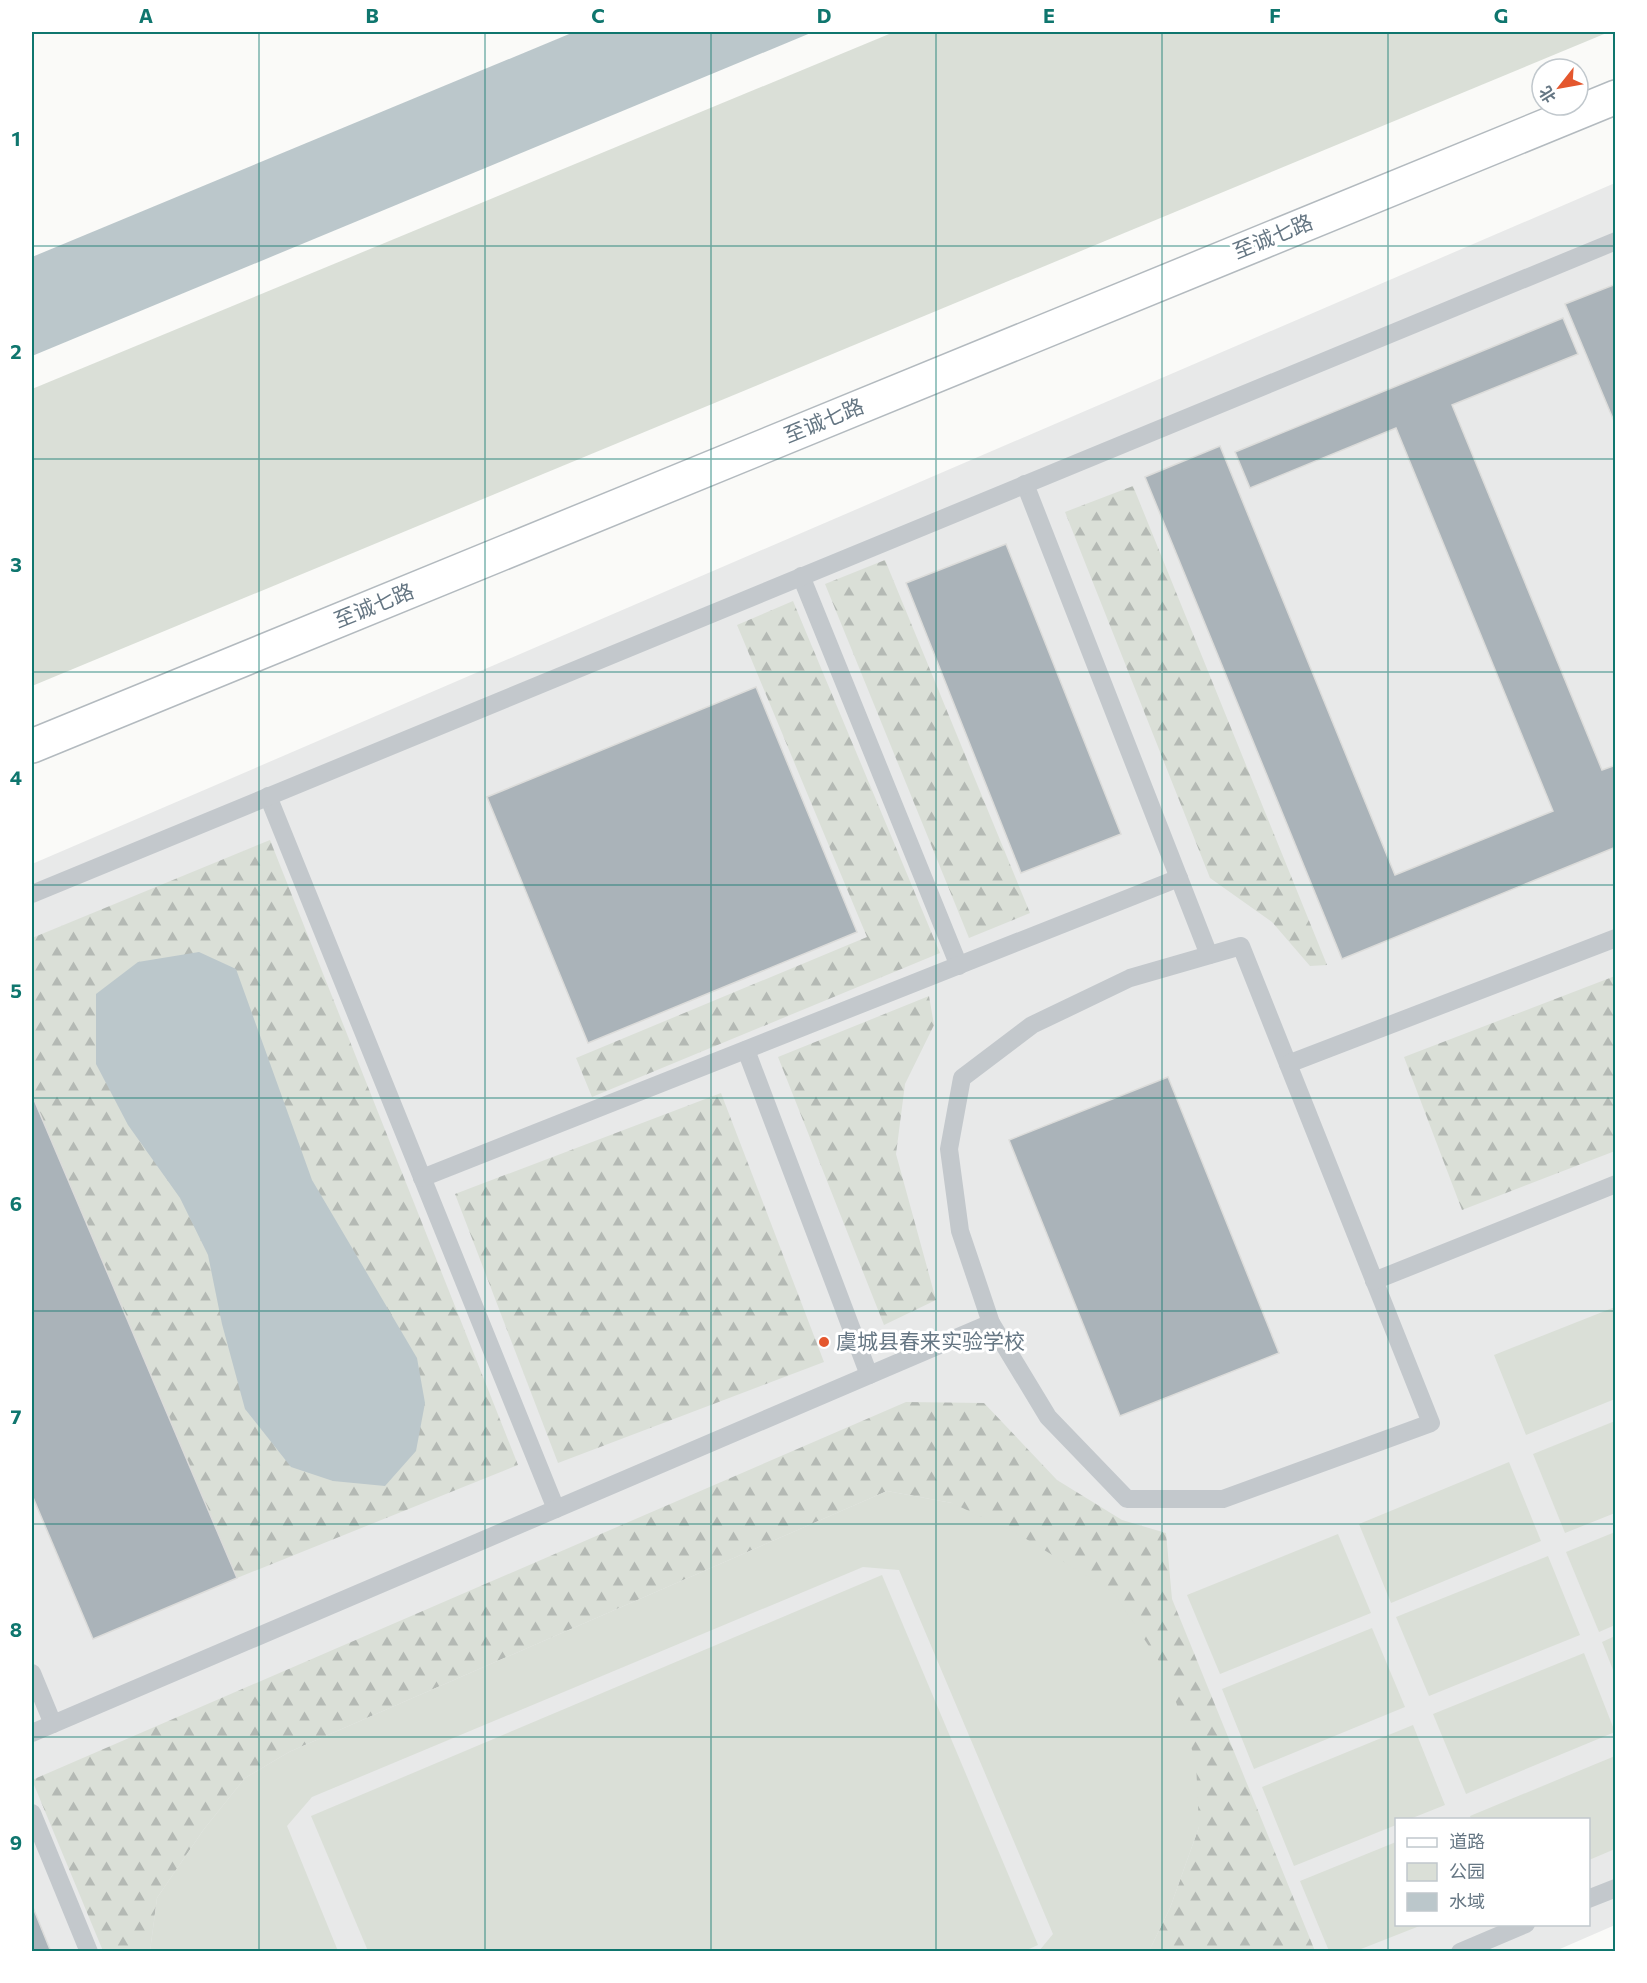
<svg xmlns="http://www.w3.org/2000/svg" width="1647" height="1983" font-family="Commissioner,'Noto Sans SC',sans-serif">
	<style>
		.built { fill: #e8e9e9; fill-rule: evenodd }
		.forest { fill: url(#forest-firs) }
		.green { fill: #dadfd7 }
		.water { fill: #bbc7cb }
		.building { fill: #aab3b9; stroke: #dcdcda; stroke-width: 1.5 }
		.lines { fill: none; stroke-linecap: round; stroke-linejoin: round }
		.secondary-casing { stroke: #b3babf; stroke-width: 36 }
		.service { stroke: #c3c8cc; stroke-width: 18 }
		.secondary { stroke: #fff; stroke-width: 33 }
		.grid { fill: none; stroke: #0f766e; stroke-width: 1.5; stroke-opacity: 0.55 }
		.poi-dot { fill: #e4572e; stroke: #fff; stroke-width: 2 }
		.labels { text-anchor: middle; stroke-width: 6; stroke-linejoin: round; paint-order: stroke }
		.street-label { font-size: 21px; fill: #657683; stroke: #fff }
		.poi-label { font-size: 21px; fill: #657683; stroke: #fff; text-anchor: start }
		.neatline { fill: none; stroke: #0f766e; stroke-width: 2 }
		.grid-label { font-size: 20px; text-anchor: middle; font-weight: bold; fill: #0f766e }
	</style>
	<defs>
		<pattern id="forest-firs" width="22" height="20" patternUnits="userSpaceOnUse" patternTransform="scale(1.5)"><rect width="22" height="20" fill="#dadfd7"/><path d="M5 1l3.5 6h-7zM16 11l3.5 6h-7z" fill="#b4b9b4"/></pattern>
	</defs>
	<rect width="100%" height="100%" fill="#fafaf8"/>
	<!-- built -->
	<path class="built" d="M1615,183V1925L1553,1952L32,1951V864ZM1396,1820H1588V1924H1396Z"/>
	<!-- forest -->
	<g class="forest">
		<polygon points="1133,486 1327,965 1310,966 1272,922 1210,878 1065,512"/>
		<polygon points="885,560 1030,913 969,938 825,584"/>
		<polygon points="793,601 940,953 592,1097 576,1058 867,937 737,625"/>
		<polygon points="270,840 518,1465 237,1578 32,1109 32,938"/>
		<polygon points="1615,976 1615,1151 1462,1210 1404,1057"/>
		<polygon points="929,996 934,1025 905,1084 896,1154 936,1300 884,1325 778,1057"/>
		<polygon points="721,1093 824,1362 558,1463 455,1194"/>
		<polygon points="906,1402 984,1403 1057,1480 1122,1520 1166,1533 1172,1599 1315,1951 1149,1951 1170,1908 1199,1827 952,1503 887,1491 289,1752 245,1778 204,1829 157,1898 150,1951 103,1951 32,1780"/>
	</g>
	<!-- green -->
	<g class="green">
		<polygon points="894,32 1609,32 32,686 32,389"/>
		<polygon points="1615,1307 1615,1399 1526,1435 1494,1355"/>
		<polygon points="1615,1421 1615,1513 1565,1533 1533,1454"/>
		<polygon points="1509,1462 1541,1541 1391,1603 1359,1524"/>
		<polygon points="887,1491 952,1503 1018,1534 1113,1592 1166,1672 1196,1762 1199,1827 1170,1908 1149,1951 1039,1951 1053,1934 899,1570 863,1567 312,1797 287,1826 338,1951 150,1951 157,1898 204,1829 245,1778 289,1752"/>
		<polygon points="1615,1532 1615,1625 1599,1632 1566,1552"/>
		<polygon points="1338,1534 1371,1613 1220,1674 1187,1595"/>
		<polygon points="1548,1556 1580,1635 1429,1696 1396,1617"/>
		<polygon points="882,1575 1038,1945 1022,1952 368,1951 311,1816"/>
		<polygon points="1372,1628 1405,1707 1254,1769 1222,1689"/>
		<polygon points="1615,1636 1615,1675 1602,1642"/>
		<polygon points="1584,1653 1615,1732 1466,1794 1433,1714"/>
		<polygon points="1413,1725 1445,1805 1410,1819 1396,1820 1396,1825 1294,1866 1262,1787"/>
		<polygon points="1615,1756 1615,1849 1589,1860 1588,1820 1471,1819 1470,1816"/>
		<polygon points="1396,1842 1396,1924 1422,1925 1356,1951 1329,1951 1300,1881"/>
	</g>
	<!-- water -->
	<g class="water">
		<polygon points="574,32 813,32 32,356 32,257"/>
		<polygon points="199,952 236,969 312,1180 417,1358 425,1403 416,1451 385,1486 333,1481 291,1467 245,1409 222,1324 208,1255 180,1198 128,1125 96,1064 96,994 138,962"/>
	</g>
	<!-- building -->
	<g class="building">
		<polygon points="1616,284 1616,426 1565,304"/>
		<polygon points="1563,318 1578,354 1452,405 1602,770 1616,765 1616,847 1342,959 1145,477 1220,446 1395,875 1553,811 1396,428 1250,488 1235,452"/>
		<polygon points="1006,544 1121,834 1021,873 906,583"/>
		<polygon points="756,687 857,932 588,1043 487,797"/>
		<polygon points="1168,1077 1279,1353 1120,1416 1009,1140"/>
		<polygon points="32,1095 237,1578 93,1639 32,1495"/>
		<polygon points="32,1905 51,1952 32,1952"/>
	</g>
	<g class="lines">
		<!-- secondary casing -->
		<g class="secondary-casing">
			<polyline id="secondary" points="32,746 1616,97"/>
		</g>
		<!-- service -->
		<g class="service">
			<polyline points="1025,484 1209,955"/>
			<polyline points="801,576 959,966"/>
			<polyline points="268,796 556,1509"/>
			<polyline points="32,894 1616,241"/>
			<polygon points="1241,946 1431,1423 1223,1499 1127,1499 1048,1417 991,1323 960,1231 949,1149 962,1078 1032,1025 1130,978"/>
			<polyline points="746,1050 869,1375"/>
			<polyline points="1288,1064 1616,938"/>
			<polyline points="422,1178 1179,878"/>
			<polyline points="1374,1281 1616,1184"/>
			<polyline points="32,1673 53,1724"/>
			<polyline points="32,1733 991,1323"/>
			<polyline points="32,1813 89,1952"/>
			<polyline points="1588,1899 1616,1888"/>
			<polyline points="1460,1952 1526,1924"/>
		</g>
		<!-- secondary -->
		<use href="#secondary" class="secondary"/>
	</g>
	<!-- grid -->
	<path class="grid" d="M259,32V1952M485,32V1952M711,32V1952M936,32V1952M1162,32V1952M1388,32V1952M32,246H1616M32,459H1616M32,672H1616M32,885H1616M32,1098H1616M32,1311H1616M32,1524H1616M32,1737H1616"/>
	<!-- markers -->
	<circle class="poi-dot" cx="824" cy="1342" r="6"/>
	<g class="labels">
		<!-- street labels -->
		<g class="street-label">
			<text transform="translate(1273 237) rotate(-22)" y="7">至诚七路</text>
			<text transform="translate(824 421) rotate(-22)" y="7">至诚七路</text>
			<text transform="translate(374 606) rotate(-22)" y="7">至诚七路</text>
		</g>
		<!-- poi labels -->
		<g class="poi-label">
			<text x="836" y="1349">虞城县春来实验学校</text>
		</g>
	</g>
	<!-- border -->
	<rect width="1647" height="1983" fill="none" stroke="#ffffff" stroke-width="66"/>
	<!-- legend -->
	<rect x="1395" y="1818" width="195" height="108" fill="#ffffff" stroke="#c1c8cd" stroke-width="1.5"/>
	<rect x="1407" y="1838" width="30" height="9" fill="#ffffff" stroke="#c1c8cd" stroke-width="1.5"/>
	<text x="1449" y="1848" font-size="18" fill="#657683">道路</text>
	<rect x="1407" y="1863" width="30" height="18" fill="#dadfd7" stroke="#c1c8cd" stroke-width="1.5"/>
	<text x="1449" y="1878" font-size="18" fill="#657683">公园</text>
	<rect x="1407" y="1893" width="30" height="18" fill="#bbc7cb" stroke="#c1c8cd" stroke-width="1.5"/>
	<text x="1449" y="1908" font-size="18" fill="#657683">水域</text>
	<!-- north arrow -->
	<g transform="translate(1560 87) rotate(239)"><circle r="28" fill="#ffffff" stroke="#c1c8cd" stroke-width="1.5"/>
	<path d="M0-4.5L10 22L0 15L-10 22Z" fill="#e4572e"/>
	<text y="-9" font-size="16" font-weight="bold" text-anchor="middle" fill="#657683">北</text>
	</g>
	<rect x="33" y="33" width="1581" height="1917" class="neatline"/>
	<g class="grid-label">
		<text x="146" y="23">A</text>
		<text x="372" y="23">B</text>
		<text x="598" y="23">C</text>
		<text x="824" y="23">D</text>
		<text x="1049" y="23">E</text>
		<text x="1275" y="23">F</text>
		<text x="1501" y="23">G</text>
		<text x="16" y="146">1</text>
		<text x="16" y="359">2</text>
		<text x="16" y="572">3</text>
		<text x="16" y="785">4</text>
		<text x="16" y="998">5</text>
		<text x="16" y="1211">6</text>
		<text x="16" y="1424">7</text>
		<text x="16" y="1637">8</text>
		<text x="16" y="1850">9</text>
	</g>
</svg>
